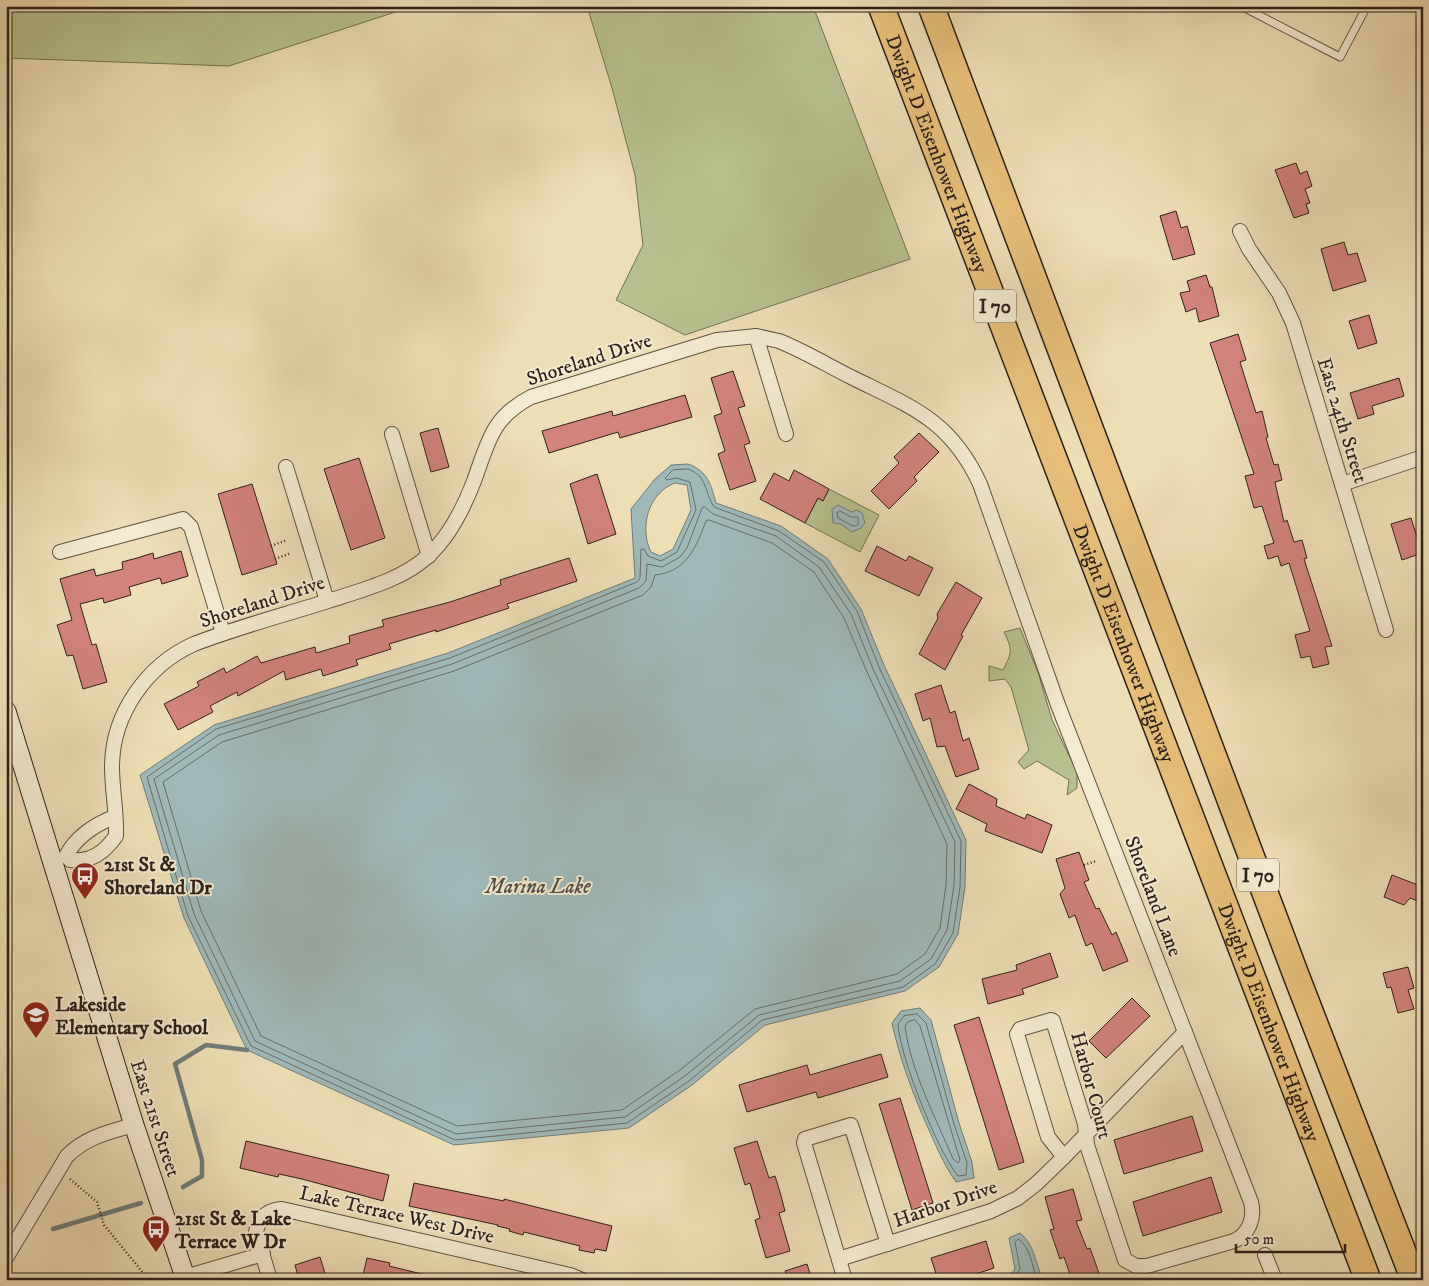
<svg xmlns="http://www.w3.org/2000/svg" width="1429" height="1286" font-family="'IM FELL DW Pica',serif">
	<style>
		.green { fill: #b8c18e; stroke: #727054 }
		.water { fill: #9fb9b9; stroke: #717c79; fill-rule: evenodd }
		.lines { fill: none; stroke-linecap: round; stroke-linejoin: round }
		.shore { stroke: #666c6a; stroke-width: 1 }
		.stream { stroke: #717c79; stroke-width: 4.5 }
		.building { fill: #d2837b; stroke: #2d201a }
		.lane-casing { stroke: #5d5041; stroke-width: 9 }
		.street-casing { stroke: #5d5041; stroke-width: 16 }
		.secondary-casing { stroke: #2d201a; stroke-width: 21 }
		.highway-casing { stroke: #2d201a; stroke-width: 28 }
		.path { stroke: #2d201a; stroke-width: 2.5; stroke-dasharray: 1 2.5; stroke-linecap: butt }
		.lane { stroke: #f4eacf; stroke-width: 7 }
		.street { stroke: #f4eacf; stroke-width: 14 }
		.secondary { stroke: #f4eacf; stroke-width: 19 }
		.highway { stroke: #e7bf7a; stroke-width: 25 }
		.labels { text-anchor: middle; stroke-width: 4; stroke-linejoin: round; paint-order: stroke }
		.shield { fill: #f4eacf; stroke: #695d50; stroke-width: 1 }
		.shield-label { font-size: 19px; font-weight: bold; fill: #2d201a }
		.street-label { font-size: 20px; fill: #2d201a; stroke: #f4eacf }
		.poi-label { font-size: 20px; font-weight: bold; fill: #2d201a; stroke: #f4eacf; text-anchor: start }
		.water-label { font-size: 21px; font-style: italic; fill: #4f4e4a; stroke: #f4eacf }
	</style>
	<rect width="100%" height="100%" fill="#eedeb5"/>
	<filter id="stains"><feTurbulence type="fractalNoise" baseFrequency=".004" numOctaves="4"/><feColorMatrix values="0 0 0 0 .2 0 0 0 0 .09 0 0 0 0 .02 0 0 0 .5 -.17"/></filter>
	<radialGradient id="worn" r=".72"><stop offset=".6" stop-color="#630" stop-opacity="0"/><stop offset="1" stop-color="#630" stop-opacity=".3"/></radialGradient>
	<!-- green -->
	<g class="green">
		<polygon points="6,6 100,8 113,6 414,6 229,66 6,58"/>
		<polygon points="587,6 813,6 910,259 685,335 616,300 643,245 635,175 612,88"/>
		<polygon points="829,489 879,515 860,552 805,523 818,498 823,501"/>
		<path d="M1020,628L1039,675L1052,720L1077,772V788L1067,795L1069,780L1037,761L1024,769L1018,762L1029,750L1011,687L1005,679L989,681V666L1003,670C1012,652 1013,651 1004,632Z"/>
	</g>
	<!-- water -->
	<g class="water">
		<path d="M688,464C708,471 711,485 716,503L781,526L828,559L861,609L884,665L966,840L965,887L958,934L939,967L905,991L765,1025L692,1085L629,1128L454,1145L247,1050L184,918L140,775L214,725L448,653L635,578L631,509L655,479L671,465ZM675,483L687,485L691,510L673,549L660,556L651,552C639,528 648,493 675,483Z"/>
		<polygon points="838,505 852,512 857,510 862,513 865,523 861,528 852,532 841,524 833,523 832,509"/>
		<path d="M920,1008L931,1020L959,1123L972,1162L974,1178L956,1182C944,1165 937,1148 928,1128C913,1094 900,1060 892,1023L901,1011Z"/>
		<path d="M1020,1233C1035,1245 1035,1263 1043,1280H1006L1015,1269L1009,1238Z"/>
	</g>
	<g class="lines">
		<!-- shore -->
		<g class="shore">
			<path d="M688,469C708,476 704,492 714,507L779,531L824,562L857,611L879,667L961,841L960,887L953,933L935,964L903,987L762,1020L689,1081L627,1123L455,1140L251,1046L188,916L147,777L216,729L450,658L637,582L640,578L641,549H644L648,556L661,561L677,552L696,510L690,482L676,478L667,480L665,478L673,470Z"/>
			<polygon points="705,507 713,514 776,536 819,567 851,614 873,669 955,842 954,886 947,930 931,959 900,981 759,1015 685,1076 625,1117 456,1134 255,1041 194,914 154,779 219,735 452,664 639,588 646,581 647,564 662,567 680,557 687,548 702,508"/>
			<polygon points="840,511 851,517 858,517 858,525 853,526 838,518 837,513"/>
			<path d="M709,520L772,543L814,572L844,618L867,672L947,844L946,885L940,928L925,954L897,974L755,1009L680,1070L622,1110L457,1126L261,1036L201,911L163,782L222,742L454,671L643,595L651,587L655,575C686,572 696,548 706,521Z"/>
			<path d="M917,1014L926,1023L954,1124L967,1163L966,1175L958,1176C937,1150 900,1057 898,1024L904,1016Z"/>
			<path d="M915,1020L920,1026L960,1160L958,1163L953,1159C935,1116 911,1072 905,1026L908,1022Z"/>
			<path d="M1013,1280L1020,1269L1015,1242L1018,1239C1031,1247 1032,1267 1037,1280"/>
		</g>
		<!-- stream -->
		<g class="stream">
			<polyline points="183,1187 202,1176 202,1160 175,1064 206,1045 247,1050"/>
			<polyline points="53,1229 141,1203"/>
		</g>
	</g>
	<!-- building -->
	<g class="building">
		<polygon points="1296,163 1300,174 1307,171 1312,186 1305,189 1310,203 1306,204 1309,213 1294,218 1275,170"/>
		<polygon points="1176,211 1181,228 1187,226 1195,254 1173,260 1160,216"/>
		<polygon points="1344,242 1348,255 1357,253 1366,281 1333,291 1321,249"/>
		<polygon points="1206,275 1210,287 1212,287 1219,316 1199,322 1196,308 1186,312 1180,293 1190,291 1187,281"/>
		<polygon points="1369,315 1377,343 1358,349 1349,321"/>
		<polygon points="1238,334 1246,360 1240,362 1256,413 1262,411 1268,437 1266,438 1274,465 1278,464 1282,480 1275,482 1284,522 1287,520 1294,542 1302,540 1307,558 1304,559 1332,646 1325,647 1329,664 1313,668 1310,656 1301,658 1295,635 1310,631 1289,563 1281,566 1278,556 1268,559 1264,546 1274,543 1262,506 1254,508 1245,476 1254,474 1210,343"/>
		<polygon points="733,371 745,406 738,408 750,443 744,445 756,481 730,490 718,454 725,451 714,416 722,413 711,378"/>
		<polygon points="1399,378 1404,396 1372,406 1374,414 1358,419 1350,393"/>
		<polygon points="685,395 692,417 620,438 618,432 549,453 542,431 612,411 613,416"/>
		<polygon points="438,428 449,467 431,472 420,433"/>
		<polygon points="919,433 939,452 914,477 917,481 889,509 871,491 899,463 894,457"/>
		<polygon points="359,458 385,538 351,550 324,469"/>
		<polygon points="794,470 829,489 823,501 818,498 805,523 760,499 774,473 789,481"/>
		<polygon points="597,474 616,534 588,544 570,484"/>
		<polygon points="252,484 277,564 242,575 218,494"/>
		<polygon points="1411,518 1422,553 1402,560 1391,524"/>
		<polygon points="877,546 906,561 909,556 933,568 919,596 865,571"/>
		<polygon points="181,551 188,576 162,584 160,578 129,587 131,595 104,603 103,598 80,604 92,645 96,644 107,682 83,689 73,655 67,656 57,625 72,620 60,579 94,569 96,576 123,569 122,562 137,558 153,553 154,559"/>
		<polygon points="569,558 577,581 507,604 509,608 436,632 436,630 389,644 391,649 356,660 358,665 323,676 321,669 286,680 284,671 238,696 237,692 210,706 213,712 178,730 164,704 199,686 197,682 224,668 226,673 257,656 261,663 315,647 316,653 350,643 349,636 384,626 382,620 450,602 501,585 500,580"/>
		<polygon points="956,582 982,598 961,635 963,636 945,670 919,654 938,618 937,614"/>
		<polygon points="941,685 950,713 955,711 963,741 969,738 979,769 956,777 945,746 937,747 930,718 923,721 915,694"/>
		<polygon points="969,784 997,799 996,806 1025,819 1027,814 1052,825 1042,853 985,831 987,824 956,809"/>
		<polygon points="1079,852 1089,880 1084,882 1096,909 1099,908 1112,935 1116,932 1128,961 1103,971 1092,943 1086,946 1075,915 1069,918 1060,894 1065,888 1056,859"/>
		<polygon points="1392,875 1423,887 1418,901 1410,898 1404,905 1384,897"/>
		<polygon points="1050,953 1058,977 1022,989 1024,994 988,1004 982,979 1017,970 1016,965"/>
		<polygon points="1408,967 1414,988 1408,990 1414,1009 1398,1013 1391,987 1387,988 1383,973"/>
		<polygon points="1132,998 1150,1016 1106,1058 1089,1041"/>
		<polygon points="979,1017 1024,1162 999,1170 954,1025"/>
		<polygon points="881,1054 888,1077 818,1098 816,1092 747,1112 739,1085 807,1065 810,1075"/>
		<polygon points="900,1098 933,1203 912,1210 879,1104"/>
		<polygon points="1192,1116 1203,1151 1124,1174 1114,1140"/>
		<polygon points="246,1141 389,1175 383,1201 302,1179 279,1174 278,1177 240,1168"/>
		<polygon points="757,1141 769,1178 775,1176 780,1192 785,1211 779,1213 790,1251 766,1258 755,1220 760,1218 750,1183 745,1185 734,1148"/>
		<polygon points="1211,1177 1222,1212 1143,1236 1133,1202"/>
		<polygon points="414,1183 504,1201 504,1199 612,1226 606,1251 595,1249 594,1253 579,1250 580,1246 524,1232 523,1235 509,1231 510,1229 497,1226 498,1225 409,1206"/>
		<polygon points="1073,1189 1082,1220 1076,1221 1087,1249 1090,1248 1100,1276 1090,1280 1072,1280 1064,1257 1060,1259 1050,1230 1054,1229 1045,1197"/>
		<polygon points="986,1241 994,1268 958,1280 938,1280 931,1258"/>
		<polygon points="320,1257 327,1280 299,1280 295,1265"/>
		<polygon points="367,1258 390,1263 389,1266 426,1275 426,1280 362,1280"/>
		<polygon points="807,1264 812,1280 788,1280 785,1271"/>
	</g>
	<g class="lines">
		<!-- lane casing -->
		<g class="lane-casing">
			<polyline id="lane" points="1241,6 1340,57 1367,6"/>
		</g>
		<!-- street casing -->
		<g class="street-casing">
			<g id="street">
				<polyline points="1240,231 1249,249 1279,293 1293,323 1386,630"/>
				<polyline points="756,336 786,434"/>
				<polyline points="392,434 429,556"/>
				<polyline points="286,467 327,601"/>
				<polyline points="1342,484 1423,457"/>
				<polyline points="60,552 183,519 191,527 223,633"/>
				<path d="M66,856L70,860C91,862 104,853 116,836C117,813 112,790 112,767C112,714 147,665 194,644C238,627 284,615 328,601C362,590 402,580 428,556C449,537 464,507 474,481C488,443 491,418 531,397L717,340L756,336L779,341C804,351 827,365 851,377C911,407 950,419 980,484L1058,705L1251,1202C1255,1218 1249,1234 1234,1241L1147,1266H1136L1125,1260L1087,1145L1085,1124L1053,1021L1051,1020L1020,1029L1017,1034L1048,1137L1064,1157"/>
				<path d="M66,856C76,837 94,825 114,817"/>
				<polyline points="1265,1255 1275,1280"/>
				<path d="M6,1258L67,1156C86,1137 109,1132 134,1125"/>
				<polyline points="839,1259 991,1211 1018,1198 1036,1184 1064,1157 1185,1032"/>
				<polyline points="185,1277 263,1254"/>
				<path d="M270,1280L256,1232C259,1218 267,1210 282,1209L570,1275L582,1280"/>
				<polyline points="845,1280 804,1143 805,1139 851,1125 888,1244"/>
			</g>
		</g>
		<!-- secondary casing -->
		<g class="secondary-casing">
			<polyline id="secondary" points="6,711 134,1125 186,1280"/>
		</g>
		<!-- highway casing -->
		<g class="highway-casing">
			<g id="highway">
				<path id="s1" d="M881,6L1368,1280"/>
				<polyline points="931,6 1296,975 1414,1280"/>
			</g>
		</g>
		<!-- path -->
		<g class="path">
			<polyline points="271,546 287,540"/>
			<polyline points="275,559 291,553"/>
			<polyline points="1084,865 1096,861"/>
			<polyline points="70,1179 97,1202 104,1225 149,1280"/>
		</g>
		<!-- lane -->
		<use href="#lane" class="lane"/>
		<!-- street -->
		<use href="#street" class="street"/>
		<!-- secondary -->
		<use href="#secondary" class="secondary"/>
		<!-- highway -->
		<use href="#highway" class="highway"/>
	</g>
	<!-- icons -->
	<defs>
		<g id="bus-pin" transform="scale(1.4375)"><path d="M0 17L-7.5 6A9.5 9.5 0 1 1 7.5 6Z" fill="#8f2418" stroke="#f4eacf"/><path d="M-5-6H5V4H4V6H2V4H-2V6H-4V4H-5ZM-3.5-4V0h7V-4ZM-3.5 1.2v1.5H-2V1.2ZM2 1.2v1.5H3.5V1.2Z" fill="#fff"/></g>
		<g id="school-pin" transform="scale(1.4375)"><path d="M0 17L-7.5 6A9.5 9.5 0 1 1 7.5 6Z" fill="#8f2418" stroke="#f4eacf"/><path d="M0-5L7-2L0 1L-7-2ZM-4 1L0 2.5L4 1V4Q0 6-4 4Z" fill="#fff"/></g>
	</defs>
	<g fill-rule="evenodd">
		<use href="#bus-pin" x="85" y="876"/>
		<use href="#school-pin" x="36" y="1015"/>
		<use href="#bus-pin" x="156" y="1229"/>
	</g>
	<g class="labels">
		<!-- shield labels -->
		<g class="shield">
			<rect x="974" y="289.5" width="42" height="33" rx="4"/>
			<rect x="1237" y="858.5" width="42" height="33" rx="4"/>
		</g>
		<g class="shield-label">
			<text x="995" y="313">I 70</text>
			<text x="1258" y="882">I 70</text>
		</g>
		<!-- street labels -->
		<g class="street-label">
			<text dy="7" stroke="none"><textPath href="#s1" startOffset="158">Dwight D Eisenhower Highway</textPath></text>
			<text transform="translate(589 359) rotate(-18)" y="7">Shoreland Drive</text>
			<text transform="translate(1343 420) rotate(73)" y="7">East 24th Street</text>
			<text transform="translate(262 601) rotate(-18)" y="7">Shoreland Drive</text>
			<text dy="7" stroke="none"><textPath href="#s1" startOffset="682">Dwight D Eisenhower Highway</textPath></text>
			<text transform="translate(1154 896) rotate(69)" y="7">Shoreland Lane</text>
			<text dy="7" stroke="none"><textPath href="#s1" startOffset="1088">Dwight D Eisenhower Highway</textPath></text>
			<text transform="translate(1092 1085) rotate(75)" y="7">Harbor Court</text>
			<text transform="translate(156 1118) rotate(72)" y="7">East 21st Street</text>
			<text transform="translate(945 1203) rotate(-19)" y="7">Harbor Drive</text>
			<text transform="translate(397 1214) rotate(13)" y="7">Lake Terrace West Drive</text>
		</g>
		<!-- poi labels -->
		<g class="poi-label">
			<text x="104" y="871">21st St &amp;<tspan x="104" dy="23">Shoreland Dr</tspan></text>
			<text x="55" y="1011">Lakeside<tspan x="55" dy="23">Elementary School</tspan></text>
			<text x="175" y="1225">21st St &amp; Lake<tspan x="175" dy="23">Terrace W Dr</tspan></text>
		</g>
		<!-- water labels -->
		<g class="water-label">
			<text x="538" y="893">Marina Lake</text>
		</g>
	</g>
	<!-- margin -->
	<rect width="1429" height="1286" fill="none" stroke="#eedeb5" stroke-width="25"/>
	<rect x="8" y="8" width="1414" height="1271" fill="none" stroke="#2d201a" stroke-width="2.5"/>
	<rect x="12" y="12" width="1404" height="1261" fill="none" stroke="#2d201a"/>
	<!-- scale -->
	<path d="M1236 1244v8h109v-8" fill="none" stroke="#2d201a" stroke-width="2.5"/>
	<text x="1244" y="1244" font-size="15" fill="#2d201a" stroke="#f4eacf" stroke-width="4" paint-order="stroke">50 m</text>
	<rect width="100%" height="100%" filter="url(#stains)"/>
	<rect width="100%" height="100%" fill="url(#worn)"/>
</svg>
